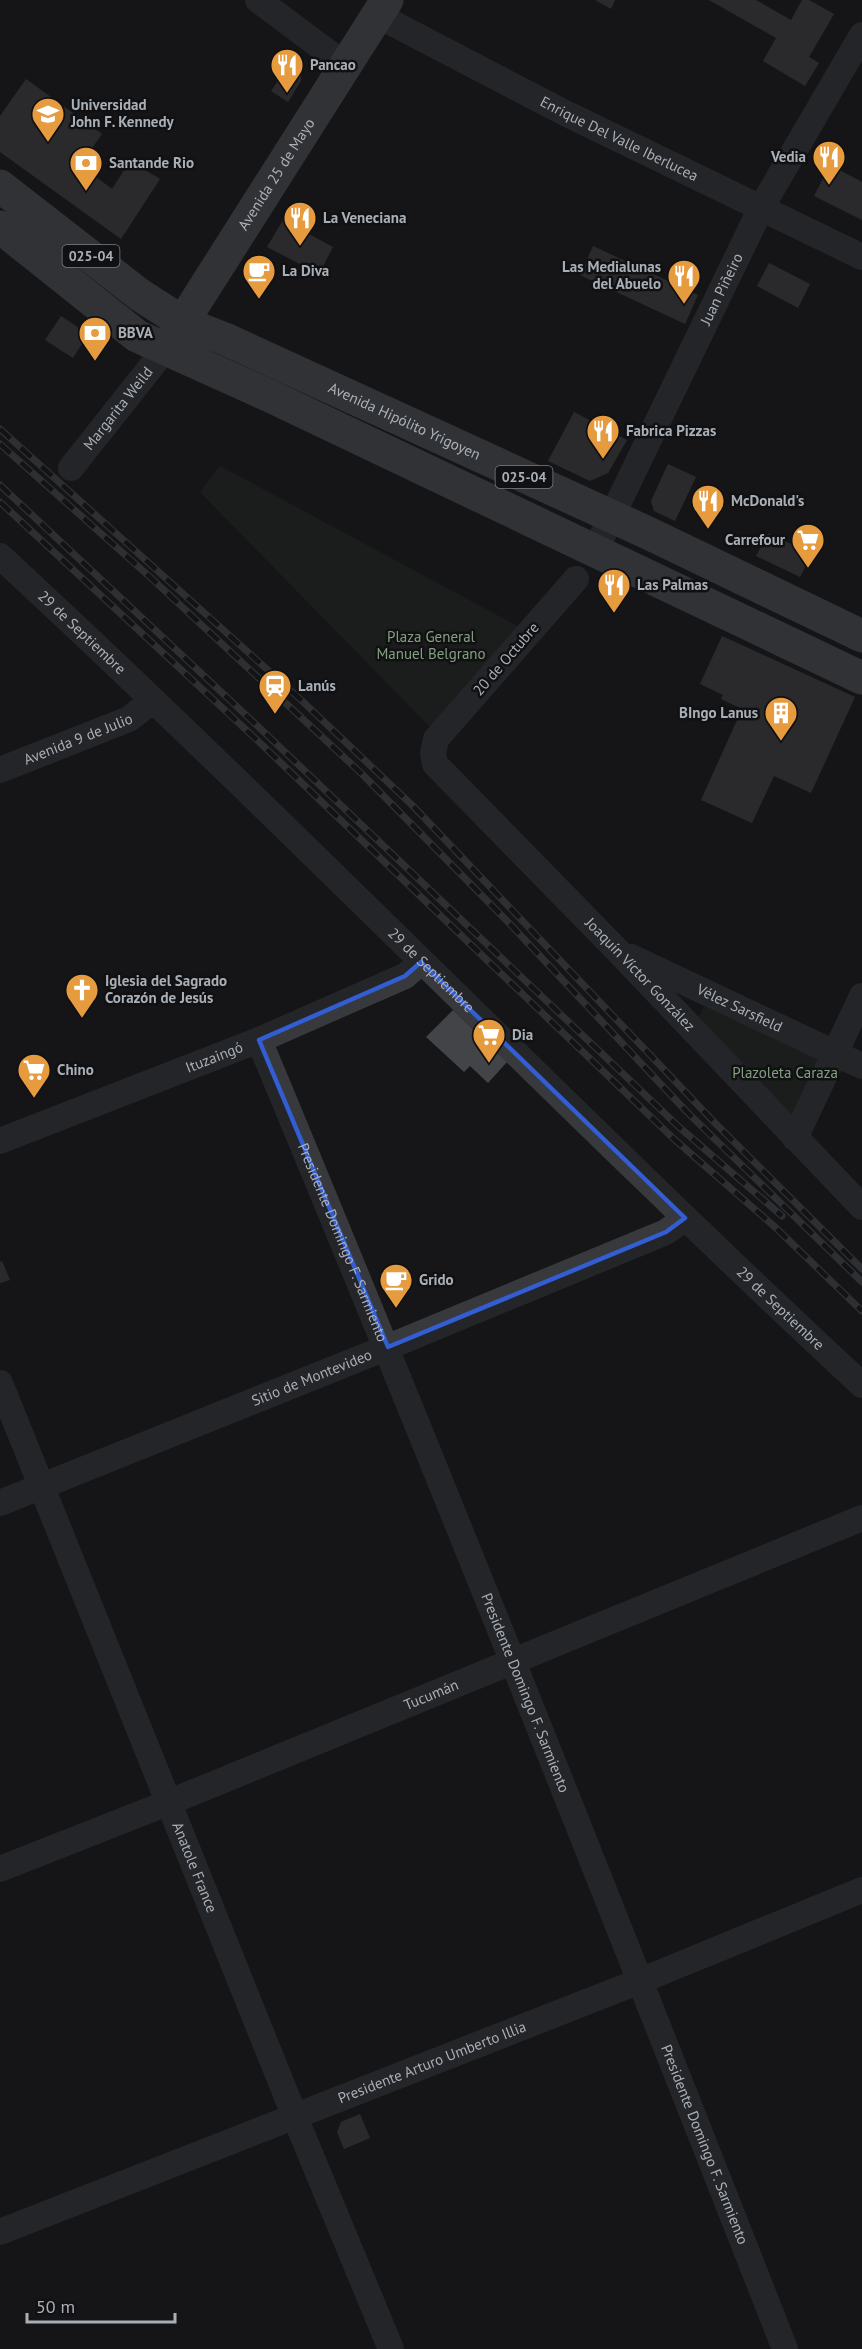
<svg xmlns="http://www.w3.org/2000/svg" width="862" height="2349" font-family="'PT Sans',sans-serif">
	<style>
		.green { fill: #202720 }
		.building { fill: #434448 }
		.lines { fill: none; stroke-linecap: round; stroke-linejoin: round }
		.minor { stroke: #37393c; stroke-width: 26 }
		.major { stroke: #53565b; stroke-width: 33 }
		.rail-casing { stroke: #4c4f53; stroke-width: 7 }
		.rail { stroke: #111113; stroke-width: 4.5; stroke-dasharray: 14; stroke-linecap: butt }
		.marked { fill: none; stroke: #325dd3; stroke-width: 4.5; stroke-linejoin: round }
		.labels { text-anchor: middle; stroke-width: 5; stroke-linejoin: round; paint-order: stroke }
		.shield { fill: #111113; stroke: #7b8086; stroke-width: 1.5 }
		.shield-label { font-size: 14px; font-weight: bold; fill: #a9afb7 }
		.poi-label { font-size: 15px; font-weight: bold; fill: #a9afb7; stroke: #111113; text-anchor: start }
		.street-label { font-size: 15px; fill: #a9afb7; stroke: #111113 }
		.park-label { font-size: 15px; fill: #83a181; stroke: #111113 }
	</style>
	<rect width="100%" height="100%" fill="#161618"/>
	<!-- green -->
	<g class="green">
		<polygon points="220,466 523,629 434,731 200,492"/>
		<polygon points="705,1005 822,1061 792,1122 696,1023"/>
	</g>
	<!-- building -->
	<g class="building">
		<polygon points="595,0 615,0 611,9"/>
		<polygon points="709,0 756,0 791,20 802,0 809,0 834,14 809,57 819,63 805,86 763,61 776,38"/>
		<polygon points="287,52 301,62 301,81 288,102 271,91 280,78 272,73"/>
		<polygon points="26,79 102,134 80,165 112,189 130,161 160,179 121,239 0,152 0,116"/>
		<polygon points="830,165 862,182 862,220 814,196"/>
		<polygon points="283,220 333,247 319,274 267,247"/>
		<polygon points="593,246 698,295 685,324 580,275"/>
		<polygon points="769,263 810,284 798,308 757,286"/>
		<polygon points="61,316 88,334 73,358 45,340"/>
		<polygon points="574,412 627,440 608,473 590,481 548,461"/>
		<polygon points="668,464 696,477 675,521 654,511 651,501"/>
		<polygon points="768,533 812,554 800,577 756,556"/>
		<polygon points="722,636 855,697 811,793 774,776 752,823 701,800 742,709 721,699 723,695 700,684"/>
		<polygon points="453,1010 507,1062 488,1083 470,1066 464,1072 426,1037"/>
		<polygon points="2,1261 10,1280 0,1283 0,1262"/>
		<polygon points="360,2114 370,2138 344,2149 337,2132 341,2122"/>
	</g>
	<g class="lines">
		<!-- minor -->
		<g class="minor">
			<polyline points="258,0 345,65"/>
			<path id="s1" d="M377,15L563,112L862,257"/>
			<path id="s2" d="M71,468L166,348"/>
			<path id="s3" d="M595,551L761,208L862,35"/>
			<path id="s4" d="M0,556C293,827 570,1114 862,1385"/>
			<path id="s5" d="M576,579L436,739L433,753L435,764L617,950L862,1207"/>
			<path id="s6" d="M0,770L129,719L152,701"/>
			<path id="s7" d="M631,957L862,1066"/>
			<path id="s8" d="M259,1040C440,1474 613,1911 785,2349"/>
			<polyline points="795,1138 862,996"/>
			<path id="s9" d="M0,1141L259,1040L405,976L421,962"/>
			<path id="s10" d="M0,1383L295,2117L391,2349"/>
			<path id="s11" d="M0,1503L388,1347L666,1232L685,1218"/>
			<path id="s12" d="M0,1869L170,1802L862,1518"/>
			<path id="s13" d="M0,2232L640,1981L862,1890"/>
		</g>
		<!-- major -->
		<g class="major">
			<path id="s14" d="M0,186L140,295L184,323L225,339L648,533L862,636"/>
			<polyline points="0,227 137,336 270,396 862,678"/>
			<path id="s15" d="M172,339L387,0"/>
		</g>
		<!-- rail casing -->
		<g class="rail-casing">
			<g id="rail">
				<polyline points="0,429 300,699 413,806 715,1123 862,1269"/>
				<polyline points="0,444 150,577 362,774 508,922 687,1112 862,1282"/>
				<polyline points="0,485 265,733 679,1127 782,1216"/>
				<polyline points="0,502 257,740 674,1139 775,1227 862,1311"/>
			</g>
		</g>
		<!-- rail -->
		<use href="#rail" class="rail"/>
	</g>
	<!-- marked area -->
	<path d="M0 0H862V2349H0ZM421,962L685,1218L666,1232L388,1347L259,1040L405,976Z" fill="#161618" fill-opacity=".55" fill-rule="evenodd"/>
	<path class="marked" d="M421,962L685,1218L666,1232L388,1347L259,1040L405,976Z"/>
	<!-- icons -->
	<defs>
		<g id="restaurant-pin" transform="scale(1.725)"><path d="M0 17L-7.5 6A9.5 9.5 0 1 1 7.5 6Z" fill="#e69b3f" stroke="#111113"/><path d="M-5-6h1v4h1v-4h1v4h1v-4h1v5L-1.5 .5V6h-2V.5L-5-1ZM5-6V6H3V1.5H1.5Q1.5-4 5-6Z" fill="#fff"/></g>
		<g id="university-pin" transform="scale(1.725)"><path d="M0 17L-7.5 6A9.5 9.5 0 1 1 7.5 6Z" fill="#e69b3f" stroke="#111113"/><path d="M0-5L7-2L0 1L-7-2ZM-4 1L0 2.5L4 1V4Q0 6-4 4Z" fill="#fff"/></g>
		<g id="bank-pin" transform="scale(1.725)"><path d="M0 17L-7.5 6A9.5 9.5 0 1 1 7.5 6Z" fill="#e69b3f" stroke="#111113"/><path d="M-6-4H6V4H-6ZM0-2.3a2.3 2.3 0 1 0 0 4.6a2.3 2.3 0 1 0 0-4.6Z" fill="#fff"/></g>
		<g id="cafe-pin" transform="scale(1.725)"><path d="M0 17L-7.5 6A9.5 9.5 0 1 1 7.5 6Z" fill="#e69b3f" stroke="#111113"/><path d="M-5.5-4.5H6V0H3Q3 3.5 0 3.5H-2.5Q-5.5 3.5-5.5 0ZM3-3.2v2h1.7v-2ZM-6 4.5H4V6H-6Z" fill="#fff"/></g>
		<g id="supermarket-pin" transform="scale(1.725)"><path d="M0 17L-7.5 6A9.5 9.5 0 1 1 7.5 6Z" fill="#e69b3f" stroke="#111113"/><path d="M-6-5.5h2.5l.6 2H6L4.5 2H-2.5L-4.4-4H-6ZM-1.5 3.2a1.3 1.3 0 1 0 .1 0ZM3 3.2a1.3 1.3 0 1 0 .1 0Z" fill="#fff"/></g>
		<g id="station-pin" transform="scale(1.725)"><path d="M0 17L-7.5 6A9.5 9.5 0 1 1 7.5 6Z" fill="#e69b3f" stroke="#111113"/><path d="M-3-6H3Q5-6 5-4V2Q5 4 3 4L4.5 6H3L1.5 4h-3L-3 6H-4.5L-3 4Q-5 4-5 2V-4Q-5-6-3-6ZM-3.5-4v3h7v-3ZM-3.5 1v1.5H-2V1ZM2 1v1.5H3.5V1Z" fill="#fff"/></g>
		<g id="building-pin" transform="scale(1.725)"><path d="M0 17L-7.5 6A9.5 9.5 0 1 1 7.5 6Z" fill="#e69b3f" stroke="#111113"/><path d="M-4-6H4V6H1V3H-1V6H-4ZM-2.5-4.3h1.7v1.8h-1.7ZM.8-4.3h1.7v1.8H.8ZM-2.5-1h1.7V.8h-1.7ZM.8-1h1.7V.8H.8Z" fill="#fff"/></g>
		<g id="church-pin" transform="scale(1.725)"><path d="M0 17L-7.5 6A9.5 9.5 0 1 1 7.5 6Z" fill="#e69b3f" stroke="#111113"/><path d="M-1.2-6h2.4v3.5h3.3v2.4h-3.3V6h-2.4V-.1h-3.3v-2.4h3.3Z" fill="#fff"/></g>
	</defs>
	<g fill-rule="evenodd">
		<use href="#restaurant-pin" x="287" y="65"/>
		<use href="#university-pin" x="48" y="114"/>
		<use href="#restaurant-pin" x="829" y="157"/>
		<use href="#bank-pin" x="86" y="163"/>
		<use href="#restaurant-pin" x="300" y="218"/>
		<use href="#cafe-pin" x="259" y="271"/>
		<use href="#restaurant-pin" x="684" y="276"/>
		<use href="#bank-pin" x="95" y="333"/>
		<use href="#restaurant-pin" x="603" y="431"/>
		<use href="#restaurant-pin" x="708" y="501"/>
		<use href="#supermarket-pin" x="808" y="540"/>
		<use href="#restaurant-pin" x="614" y="585"/>
		<use href="#station-pin" x="275" y="686"/>
		<use href="#building-pin" x="781" y="713"/>
		<use href="#church-pin" x="82" y="990"/>
		<use href="#supermarket-pin" x="489" y="1035"/>
		<use href="#supermarket-pin" x="34" y="1070"/>
		<use href="#cafe-pin" x="396" y="1280"/>
	</g>
	<g class="labels">
		<!-- shield labels -->
		<g class="shield">
			<rect x="62.5" y="245" width="57" height="22" rx="4.5"/>
			<rect x="495.5" y="466" width="57" height="22" rx="4.5"/>
		</g>
		<g class="shield-label">
			<text x="91" y="261">025-04</text>
			<text x="524" y="482">025-04</text>
		</g>
		<!-- poi labels -->
		<g class="poi-label">
			<text x="310" y="70">Pancao</text>
			<text x="71" y="110">Universidad<tspan x="71" dy="17">John F. Kennedy</tspan></text>
			<text x="806" y="162" text-anchor="end">Vedia</text>
			<text x="109" y="168">Santande Rio</text>
			<text x="323" y="223">La Veneciana</text>
			<text x="661" y="272" text-anchor="end">Las Medialunas<tspan x="661" dy="17">del Abuelo</tspan></text>
			<text x="282" y="276">La Diva</text>
			<text x="118" y="338">BBVA</text>
			<text x="626" y="436">Fabrica Pizzas</text>
			<text x="731" y="506">McDonald's</text>
			<text x="785" y="545" text-anchor="end">Carrefour</text>
			<text x="637" y="590">Las Palmas</text>
			<text x="298" y="691">Lanús</text>
			<text x="758" y="718" text-anchor="end">BIngo Lanus</text>
			<text x="105" y="986">Iglesia del Sagrado<tspan x="105" dy="17">Corazón de Jesús</tspan></text>
			<text x="512" y="1040">Dia</text>
			<text x="57" y="1075">Chino</text>
			<text x="419" y="1285">Grido</text>
		</g>
		<!-- street labels -->
		<g class="street-label">
			<text dy="5" stroke="none"><textPath href="#s1" startOffset="272">Enrique Del Valle Iberlucea</textPath></text>
			<text dy="5" stroke="none"><textPath href="#s15" startOffset="195">Avenida 25 de Mayo</textPath></text>
			<text dy="5" stroke="none"><textPath href="#s3" startOffset="291">Juan Piñeiro</textPath></text>
			<text dy="5" stroke="none"><textPath href="#s2" startOffset="76">Margarita Weild</textPath></text>
			<text dy="5" stroke="none"><textPath href="#s14" startOffset="471">Avenida Hipólito Yrigoyen</textPath></text>
			<text dy="5" stroke="none"><textPath href="#s4" startOffset="112">29 de Septiembre</textPath></text>
			<text transform="translate(506 659) rotate(-49)" y="5">20 de Octubre</text>
			<text dy="5" stroke="none"><textPath href="#s6" startOffset="84">Avenida 9 de Julio</textPath></text>
			<text dy="5" stroke="none"><textPath href="#s4" startOffset="598">29 de Septiembre</textPath></text>
			<text dy="5" stroke="none"><textPath href="#s5" startOffset="532">Joaquín Víctor González</textPath></text>
			<text dy="5" stroke="none"><textPath href="#s7" startOffset="120">Vélez Sarsfield</textPath></text>
			<text dy="5" stroke="none"><textPath href="#s9" startOffset="230">Ituzaingó</textPath></text>
			<text dy="5" stroke="none"><textPath href="#s8" startOffset="219">Presidente Domingo F. Sarmiento</textPath></text>
			<text dy="5" stroke="none"><textPath href="#s4" startOffset="1084">29 de Septiembre</textPath></text>
			<text dy="5" stroke="none"><textPath href="#s11" startOffset="336">Sitio de Montevideo</textPath></text>
			<text dy="5" stroke="none"><textPath href="#s8" startOffset="705">Presidente Domingo F. Sarmiento</textPath></text>
			<text dy="5" stroke="none"><textPath href="#s12" startOffset="465">Tucumán</textPath></text>
			<text dy="5" stroke="none"><textPath href="#s10" startOffset="522">Anatole France</textPath></text>
			<text dy="5" stroke="none"><textPath href="#s13" startOffset="464">Presidente Arturo Umberto Illia</textPath></text>
			<text dy="5" stroke="none"><textPath href="#s8" startOffset="1191">Presidente Domingo F. Sarmiento</textPath></text>
		</g>
		<!-- park labels -->
		<g class="park-label">
			<text x="431" y="642">Plaza General<tspan x="431" dy="17">Manuel Belgrano</tspan></text>
			<text x="785" y="1078">Plazoleta Caraza</text>
		</g>
	</g>
	<!-- scale -->
	<path d="M27 2313v9h148v-9" fill="none" stroke="#a9afb7" stroke-width="3"/>
	<text x="36" y="2313" font-size="18" fill="#a9afb7" stroke="#111113" stroke-width="4.5" paint-order="stroke">50 m</text>
</svg>
